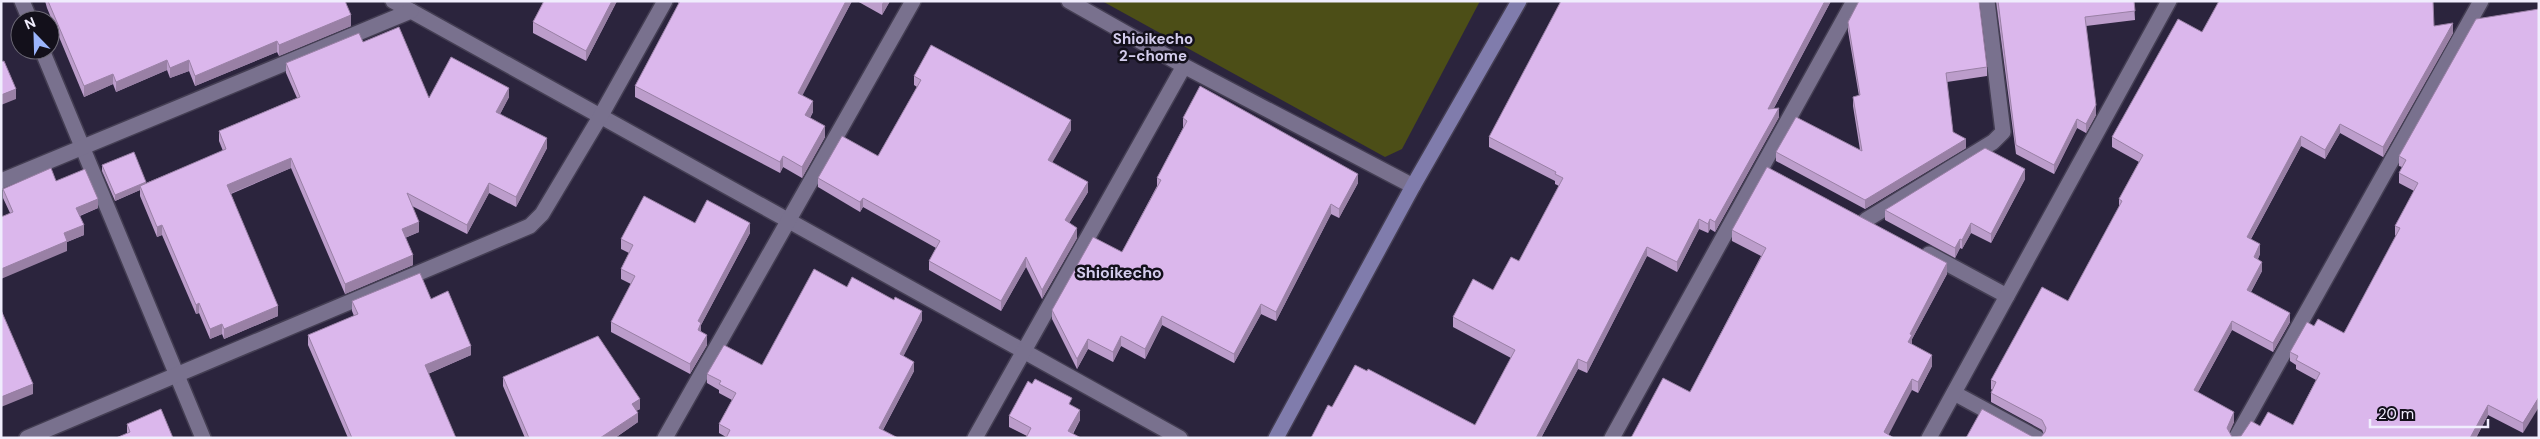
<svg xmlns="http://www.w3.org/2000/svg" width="2540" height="439" font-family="'DM Sans',sans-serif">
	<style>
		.green { fill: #4c4e17 }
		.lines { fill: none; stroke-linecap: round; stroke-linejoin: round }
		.lane-casing { stroke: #443e53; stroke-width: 18 }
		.street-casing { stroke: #443e53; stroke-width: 18 }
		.secondary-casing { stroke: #443e53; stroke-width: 18 }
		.lane { stroke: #79718e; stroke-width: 15 }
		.street { stroke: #79718e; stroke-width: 15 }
		.secondary { stroke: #807cac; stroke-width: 15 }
		.wall { fill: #bc9dcb }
		.shaded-wall { fill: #9980a5 }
		.building { fill: #dbb7ec; stroke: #9980a5 }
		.labels { text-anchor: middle; stroke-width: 5; stroke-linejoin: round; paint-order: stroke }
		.neighbourhood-label { font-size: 15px; font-weight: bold; fill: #d3ccec; stroke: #13101b }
		.quarter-label { font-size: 16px; font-weight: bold; fill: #d3ccec; stroke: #13101b }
	</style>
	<rect width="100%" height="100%" fill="#2b243d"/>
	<!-- green -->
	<polygon class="green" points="1102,1 1480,1 1402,149 1385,157"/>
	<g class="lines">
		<!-- lane casing -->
		<g class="lane-casing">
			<g id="lane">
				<polyline points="1866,220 1993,142 2003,132 1987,1"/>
				<polyline points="1929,254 2007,296"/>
			</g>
		</g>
		<!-- street casing -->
		<g class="street-casing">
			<g id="street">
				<polyline points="22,1 30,20"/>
				<polyline points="393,1 1180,438"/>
				<polyline points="1069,1 1184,66 1413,186"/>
				<polyline points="42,50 203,438"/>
				<polyline points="1,181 411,11"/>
				<polyline points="1954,393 2037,438"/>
				<polyline points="27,438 530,226 542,214 600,117 665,1"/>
				<polyline points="665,438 913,1"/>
				<polyline points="975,438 1184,66"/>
				<polyline points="1612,438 1854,1"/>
				<polyline points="1929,438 2169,1"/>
				<polyline points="2236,438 2481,1"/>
			</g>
		</g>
		<!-- secondary casing -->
		<g class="secondary-casing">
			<polyline id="secondary" points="1276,438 1413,186 1519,1"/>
		</g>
		<!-- lane -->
		<use href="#lane" class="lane"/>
		<!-- street -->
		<use href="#street" class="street"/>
		<!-- secondary -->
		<use href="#secondary" class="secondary"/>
	</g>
	<!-- wall -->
	<g class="wall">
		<polygon points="45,1 345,1 351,26 279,56 277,52 195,86 189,71 170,78 167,70 116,92 113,84 84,97 47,8"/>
		<polygon points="544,1 617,1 586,61 533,33 533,22"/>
		<polygon points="676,1 852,1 802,95 813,112 810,118 825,137 802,178 783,167 780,173 635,97 635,86 679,3"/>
		<polygon points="857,1 890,1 882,15"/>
		<polygon points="1831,1 1774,108 1779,117 1715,232 1710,229 1708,233 1699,229 1677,272 1647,256 1587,373 1578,369 1541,438 1311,438 1332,407 1475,425 1511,358 1453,327 1453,317 1493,290 1519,261 1559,186 1555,184 1555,181 1489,147 1489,137"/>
		<polygon points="1996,1 2134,1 2135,20 2086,26 2096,115 2086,133 2077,128 2054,174 2016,154"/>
		<polygon points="2539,9 2523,433 2488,415 2476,438 2033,437 2041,437 2044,434 2042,430 1991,402 1991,393 1992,390 1991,389 1991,380 2068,301 2119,207 2119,199 2139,162 2112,147 2112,137 2202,32 2434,26 2453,33 2383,157 2340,133 2325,159 2301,146 2251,239 2260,254 2258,259 2262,271 2251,292 2290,322 2273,352 2232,330 2198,392 2234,422 2229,432 2232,437 2241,436 2260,426 2293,425 2316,380 2296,369 2296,365 2290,361 2290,352 2314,326 2344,333 2396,236 2395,235 2395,226 2414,191 2399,183 2399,173 2402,167 2399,166 2399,156"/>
		<polygon points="1848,22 1987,67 1987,76 1947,82 1953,132 1966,148 1865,209 1776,161 1776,152 1860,150 1853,106 1853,97 1859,96 1848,31"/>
		<polygon points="363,42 429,98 509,97 500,114 547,148 516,207 489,193 467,234 412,206 419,232 405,238 413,265 345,294 291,168 231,194 278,316 224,339 222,334 210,339 199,313 196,314 162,235 157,237 140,196 140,190 115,201 102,171 102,165 146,183 223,151 219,141 219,131 297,98 286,73 286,63"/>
		<polygon points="914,76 1071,130 1052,162 1088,192 1069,223 1077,238 1042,299 1026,267 1001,311 929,270 929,261 936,248 863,207 860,212 818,187 818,178 878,156 917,87 914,85"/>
		<polygon points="1183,118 1358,183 1339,218 1331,214 1276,321 1261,314 1234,363 1162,325 1145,359 1121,346 1113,362 1088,349 1077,369 1052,319 1052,310 1122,252 1157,186 1157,178 1183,128"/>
		<polygon points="2025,179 1991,243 1971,233 1962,249 1960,248 1955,258 1885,220 1885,210"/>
		<polygon points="56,181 98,208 80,216 84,235 67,242 67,251 10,213 3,198 3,189"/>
		<polygon points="695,223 750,233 701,325 701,331 707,345 690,374 611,332 611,322 631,284 621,279 621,269 629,253 621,249 621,239"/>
		<polygon points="1732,230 1947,274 1912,339 1912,344 1932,366 1918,393 1912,390 1690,392 1761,256 1732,241"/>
		<polygon points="847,287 922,320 903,356 914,371 883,430 726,437 719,433 719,424 732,400 719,393 719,390 707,383 707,374 762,365"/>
		<polygon points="431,299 471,355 428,374 456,438 348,438 308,345 308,335 354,316 352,311 352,301"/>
		<polygon points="503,377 640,409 636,411 638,422 615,438 525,438 503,386"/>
		<polygon points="1072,406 1080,420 1073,434 1027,436 1009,427 1009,416"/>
		<polygon points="127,424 173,438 127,433"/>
	</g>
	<!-- shaded-wall -->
	<g class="shaded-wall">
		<polygon points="612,1 617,1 586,61 586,51"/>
		<polygon points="846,1 852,1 798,104 798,93"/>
		<polygon points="884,1 890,1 882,15 882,4"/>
		<polygon points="1825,1 1831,1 1768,119 1768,109"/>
		<polygon points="351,15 351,26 279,56 279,45"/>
		<polygon points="2453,23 2453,33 2383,157 2383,147"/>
		<polygon points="277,41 277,52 195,86 195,76"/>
		<polygon points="167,60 167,70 116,92 116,82"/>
		<polygon points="189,60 189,71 170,78 170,68"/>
		<polygon points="113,74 113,84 84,97 84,86"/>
		<polygon points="509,88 509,97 496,122 496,112"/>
		<polygon points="16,89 16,99 1,105 1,95"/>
		<polygon points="813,101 813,112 805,126 805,115"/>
		<polygon points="2096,105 2096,115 2086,133 2086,124"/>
		<polygon points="1779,108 1779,117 1715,232 1715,222"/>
		<polygon points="2077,119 2077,128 2054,174 2054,165"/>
		<polygon points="1071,120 1071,130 1048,170 1048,160"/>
		<polygon points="2340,124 2340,133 2325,159 2325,150"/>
		<polygon points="825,126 825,137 802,178 802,167"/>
		<polygon points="2301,136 2301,146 2247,246 2247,237"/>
		<polygon points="547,138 547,148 516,207 516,197"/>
		<polygon points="1966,139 1966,148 1865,209 1865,200"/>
		<polygon points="783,156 783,167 780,173 780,162"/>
		<polygon points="291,158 291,168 227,195 227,185"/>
		<polygon points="2025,169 2025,179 1991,243 1991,234"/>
		<polygon points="1358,174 1358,183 1339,218 1339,209"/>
		<polygon points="146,182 146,188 140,186 140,190 115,201 115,195"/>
		<polygon points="1088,182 1088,192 1065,230 1065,220"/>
		<polygon points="489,183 489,193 467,234 467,225"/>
		<polygon points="863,198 863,207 860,212 860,202"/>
		<polygon points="98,199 98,208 76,217 76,208"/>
		<polygon points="1331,204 1331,214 1276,321 1276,312"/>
		<polygon points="1699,219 1699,229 1677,272 1677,262"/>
		<polygon points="1710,219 1710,229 1708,233 1708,224"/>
		<polygon points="419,222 419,232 402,239 402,229"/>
		<polygon points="750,223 750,233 701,325 701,333 698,340 698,321"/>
		<polygon points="1971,223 1971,233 1962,249 1962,240"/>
		<polygon points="84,225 84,235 67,242 67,251 1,279 1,269 64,233"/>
		<polygon points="162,225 162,235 157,237 157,227"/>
		<polygon points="1077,228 1077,238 1042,299 1042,290"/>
		<polygon points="1960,239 1960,248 1955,258 1955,248"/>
		<polygon points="2260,244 2260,254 2254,266 2254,257"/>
		<polygon points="1647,247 1647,256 1587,373 1587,363"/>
		<polygon points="413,255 413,265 345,294 345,284"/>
		<polygon points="1026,257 1026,267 1001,311 1001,301"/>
		<polygon points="2262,262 2262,271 2247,299 2247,290"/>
		<polygon points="1947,263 1947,274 1912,339 1912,346 1908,342 1910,334"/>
		<polygon points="199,303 199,313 196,314 196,305"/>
		<polygon points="1261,304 1261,314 1234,363 1234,354"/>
		<polygon points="278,306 278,316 224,339 224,329"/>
		<polygon points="922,311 922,320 900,363 900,354"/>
		<polygon points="2290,313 2290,322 2273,352 2273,343"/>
		<polygon points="1162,316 1162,325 1145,359 1145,349"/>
		<polygon points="2232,321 2232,330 2194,399 2194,390"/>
		<polygon points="222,324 222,334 210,339 210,329"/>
		<polygon points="707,335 707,345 690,374 690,364"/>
		<polygon points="1121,336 1121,346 1113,362 1113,352"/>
		<polygon points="1088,339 1088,349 1077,369 1077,359"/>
		<polygon points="471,346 471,355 425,375 425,365"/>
		<polygon points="1932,355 1932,366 1918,393 1918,382"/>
		<polygon points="1578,359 1578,369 1541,438 1536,438"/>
		<polygon points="914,362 914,371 879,437 879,428"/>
		<polygon points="1912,379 1912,390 1887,438 1884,432"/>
		<polygon points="33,384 33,394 1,407 1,397"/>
		<polygon points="2539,397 2539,407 2523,433 2523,423"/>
		<polygon points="640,399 640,409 632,413 632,404"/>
		<polygon points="2488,405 2488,415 2476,438 2470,438"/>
		<polygon points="1080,410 1080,420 1070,438 1068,431"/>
		<polygon points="2234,412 2234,422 2227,438 2227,428"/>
		<polygon points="638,413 638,422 615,438 600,438"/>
	</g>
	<!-- building -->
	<g class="building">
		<polygon points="48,1 345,1 351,15 279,45 277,41 195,76 189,60 170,68 167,60 116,82 113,74 84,86"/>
		<polygon points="544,1 612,1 586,51 533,22"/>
		<polygon points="680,1 846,1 798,93 813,101 805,115 825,126 802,167 783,156 780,162 635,86"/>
		<polygon points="1561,1 1825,1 1768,109 1779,108 1715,222 1710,219 1708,224 1699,219 1677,262 1647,247 1587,363 1578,359 1536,438 1311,438 1328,405 1332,407 1355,365 1367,371 1368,369 1475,425 1515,350 1453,317 1473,279 1493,290 1511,257 1519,261 1563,178 1555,174 1556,172 1489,137"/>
		<polygon points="1859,1 1979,1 1987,67 1946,73 1953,132 1966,139 1865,200 1776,152 1796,117 1862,151 1853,97 1860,95 1848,22"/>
		<polygon points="1998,1 2134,1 2135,11 2085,17 2096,105 2086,124 2077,119 2054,165 2016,145"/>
		<polygon points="2219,1 2433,1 2434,26 2453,23 2383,147 2340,124 2325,150 2301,136 2247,237 2260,244 2254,257 2262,262 2247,290 2290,313 2273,343 2232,321 2194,390 2234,412 2227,428 2232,437 2241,436 2251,421 2260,426 2268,412 2293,425 2320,373 2296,360 2298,356 2290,352 2307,322 2314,326 2318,319 2344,333 2400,228 2395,226 2418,183 2399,173 2406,160 2399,156 2476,19 2539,9 2539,397 2523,423 2488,405 2470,438 1966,438 1982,409 2033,437 2041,437 2045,432 2046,428 2042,420 1991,393 1996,382 1991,380 2042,287 2068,301 2122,201 2119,199 2143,155 2112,137 2178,19 2202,32"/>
		<polygon points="399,27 429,98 451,57 509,88 496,112 547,138 516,197 489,183 467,225 407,193 419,222 402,229 413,255 345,284 291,158 227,185 278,306 224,329 222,324 210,329 199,303 196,305 162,225 157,227 140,186 226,149 219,131 300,97 286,63 359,33 363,42"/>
		<polygon points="931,45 1071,120 1048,160 1088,182 1065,220 1077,228 1042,290 1026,257 1001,301 929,261 940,241 863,198 860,202 818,178 842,136 878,156 921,80 914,76"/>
		<polygon points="4,61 16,89 1,95 1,62"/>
		<polygon points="1200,86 1358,174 1339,209 1331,204 1276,312 1261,304 1234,354 1162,316 1145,349 1121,336 1113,352 1088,339 1077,359 1052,310 1093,237 1122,252 1161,180 1157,178 1187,121 1183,118"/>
		<polygon points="1985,148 2025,169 1991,234 1971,223 1962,240 1960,239 1955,248 1885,210"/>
		<polygon points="134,152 146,182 115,195 102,165"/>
		<polygon points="1767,167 1947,263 1910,334 1912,335 1908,342 1932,355 1918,382 1912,379 1884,432 1894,438 1631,438 1663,378 1690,392 1766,248 1732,230"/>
		<polygon points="51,168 56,181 85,169 98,199 76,208 84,225 64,233 67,241 1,269 1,217 13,212 3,189"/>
		<polygon points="644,196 695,223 707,200 750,223 698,321 701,323 698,330 707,335 690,364 611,322 635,276 621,269 633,245 621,239"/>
		<polygon points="814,269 847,287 852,277 894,300 895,297 922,311 900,354 914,362 879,428 898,438 726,438 730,430 719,424 736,393 719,384 721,381 707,374 724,345 762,365"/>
		<polygon points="420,273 431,299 448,291 471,346 425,365 456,438 352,438 308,335 358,314 352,301"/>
		<polygon points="1,310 33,384 1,397"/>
		<polygon points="598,336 640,399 632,404 638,413 600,438 529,438 503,377"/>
		<polygon points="1035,379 1072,398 1069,404 1080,410 1068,431 1081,438 1026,438 1031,428 1009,416 1028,381 1032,384"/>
		<polygon points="161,409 173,438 116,438 130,432 127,424"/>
	</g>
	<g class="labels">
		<!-- neighbourhood labels -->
		<g class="neighbourhood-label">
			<text x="1153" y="44">Shioikecho<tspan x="1153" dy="17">2-chome</tspan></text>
		</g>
		<!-- quarter labels -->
		<g class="quarter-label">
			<text x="1119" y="278">Shioikecho</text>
		</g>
	</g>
	<!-- border -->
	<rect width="2540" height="439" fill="none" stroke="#f0edfd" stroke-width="5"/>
	<!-- north arrow -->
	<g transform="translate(35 35) rotate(337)"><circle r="24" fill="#13101b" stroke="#6b6875"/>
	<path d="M0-4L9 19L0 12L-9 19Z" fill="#9bb5fd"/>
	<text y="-8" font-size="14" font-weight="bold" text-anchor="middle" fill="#f0edfd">N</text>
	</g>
	<!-- scale -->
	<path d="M2370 419v8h118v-8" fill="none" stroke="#f0edfd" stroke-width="2.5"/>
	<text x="2378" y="419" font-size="15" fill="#f0edfd" stroke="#13101b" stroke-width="4" paint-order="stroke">20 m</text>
</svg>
